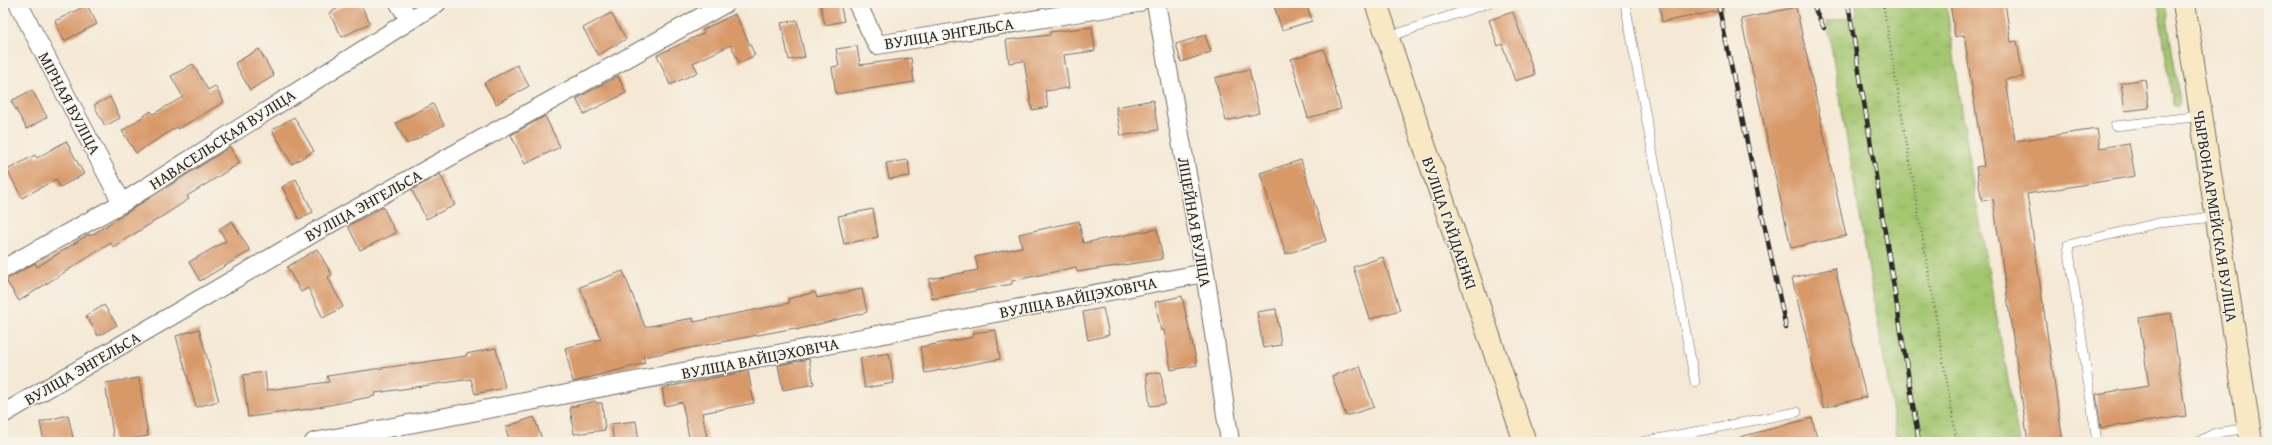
<svg xmlns="http://www.w3.org/2000/svg" width="2272" height="445" font-family="'Gentium Book Plus',serif">
	<style>
		.grass { fill: url(#grass-tufts); stroke: #67784d }
		.building { fill: #d89969 }
		.lines { fill: none; stroke-linecap: round; stroke-linejoin: round }
		.lane-casing { stroke: #726e66; stroke-width: 10 }
		.street-casing { stroke: #726e66; stroke-width: 20 }
		.secondary-casing { stroke: #726e66; stroke-width: 24 }
		.path { stroke: #726e66; stroke-width: 2.5; stroke-dasharray: 1 3; stroke-linecap: butt }
		.lane { stroke: #fff; stroke-width: 9 }
		.street { stroke: #fff; stroke-width: 18 }
		.secondary { stroke: #f8e8c3; stroke-width: 22 }
		.rail-casing { stroke: #2b2b2b; stroke-width: 4.5 }
		.rail { stroke: #f7f3e8; stroke-width: 3; stroke-dasharray: 9; stroke-linecap: butt }
		.labels { text-anchor: middle; stroke-width: 3; stroke-linejoin: round; paint-order: stroke }
		.street-label { font-size: 16px; fill: #2b2b2b; stroke: #f7f3e8 }
	</style>
	<defs>
		<pattern id="grass-tufts" width="24" height="20" patternUnits="userSpaceOnUse"><rect width="24" height="20" fill="#a3c66f"/><path d="M3 7l-1-3M5 7V3M7 7l1-3M15 17l-1-3M17 17v-4M19 17l1-3" fill="none" stroke="#8caa60"/></pattern>
	</defs>
	<rect width="100%" height="100%" fill="#f7f3e8"/>
	<filter id="ink" filterUnits="userSpaceOnUse"><feTurbulence type="fractalNoise" baseFrequency=".025" numOctaves="2"/><feDisplacementMap in="SourceGraphic" scale="8" xChannelSelector="R" yChannelSelector="G"/><feConvolveMatrix kernelMatrix="1 2 1 2 8 2 1 2 1" color-interpolation-filters="sRGB"/></filter>
	<filter id="wash" filterUnits="userSpaceOnUse"><feTurbulence type="fractalNoise" baseFrequency=".012" numOctaves="4" result="noise"/><feDisplacementMap in="SourceGraphic" scale="16" xChannelSelector="R" yChannelSelector="G"/><feGaussianBlur stdDeviation="0.9" result="paint"/><feColorMatrix in="noise" values="0 0 0 0 0 0 0 0 0 0 0 0 0 0 0 0 0 1.4 0 .05"/><feComposite in="paint" operator="in"/></filter>
	<g filter="url(#wash)">
		<rect width="100%" height="100%" fill="#f5e9d5"/>
		<!-- grass -->
		<g class="grass">
			<polygon points="1856,3 1946,3 1973,183 2019,442 1898,442 1827,22 1857,15"/>
			<polygon points="2158,3 2165,3 2180,102 2177,107 2173,104"/>
		</g>
		<g id="blocks">
			<!-- building -->
			<g class="building">
				<polygon points="348,3 360,3 370,23 342,37 329,13"/>
				<polygon points="820,3 840,3 844,21 825,25"/>
				<polygon points="1273,3 1306,3 1312,21 1282,30"/>
				<polygon points="1659,3 1723,3 1723,10 1662,22"/>
				<polygon points="1950,3 2005,3 2011,42 2017,41 2023,77 2006,79 2015,141 2097,129 2100,148 2129,143 2135,176 2027,194 2063,442 2028,442 1993,199 1982,201 1976,167 1984,166 1964,35 1955,37"/>
				<polygon points="87,5 97,24 64,41 55,21"/>
				<polygon points="1796,7 1846,236 1791,248 1741,19"/>
				<polygon points="1513,12 1535,75 1515,81 1502,44 1498,46 1489,20"/>
				<polygon points="611,13 626,39 598,55 583,28"/>
				<polygon points="735,14 755,55 739,63 731,45 693,63 698,72 670,85 657,55 704,33 702,30"/>
				<polygon points="797,20 805,57 789,60 781,23"/>
				<polygon points="1092,27 1095,51 1064,55 1069,88 1045,91 1048,107 1032,110 1024,61 1009,63 1006,40 1050,35 1050,32"/>
				<polygon points="1205,35 1211,52 1181,62 1176,44"/>
				<polygon points="857,46 860,65 911,58 914,82 836,94 832,67 839,66 836,49"/>
				<polygon points="259,49 274,76 250,90 235,63"/>
				<polygon points="1324,49 1341,109 1308,118 1291,59"/>
				<polygon points="193,64 208,90 215,86 224,102 178,129 177,127 136,153 122,131 151,111 153,114 183,97 171,76"/>
				<polygon points="517,65 529,86 496,104 484,83"/>
				<polygon points="1249,69 1259,113 1226,121 1215,78"/>
				<polygon points="618,76 626,93 584,114 576,99"/>
				<polygon points="2145,79 2149,108 2125,111 2121,83"/>
				<polygon points="32,90 47,117 27,129 11,101"/>
				<polygon points="110,97 120,118 105,126 94,105"/>
				<polygon points="1153,100 1158,130 1121,136 1116,107"/>
				<polygon points="433,104 444,125 407,144 396,123"/>
				<polygon points="545,116 560,147 525,164 511,135"/>
				<polygon points="294,117 314,151 292,164 272,130"/>
				<polygon points="66,141 84,174 60,187 56,179 22,198 7,170 35,155 37,158"/>
				<polygon points="230,147 240,163 187,196 189,199 155,221 113,247 111,243 19,301 6,280 35,263 37,267 89,234 90,236"/>
				<polygon points="908,160 910,176 889,179 886,163"/>
				<polygon points="1301,160 1326,241 1286,254 1260,173"/>
				<polygon points="440,174 455,205 426,219 412,190"/>
				<polygon points="296,179 313,212 299,219 282,187"/>
				<polygon points="383,207 396,233 360,250 348,226"/>
				<polygon points="873,209 878,237 844,244 838,216"/>
				<polygon points="232,221 250,251 200,281 189,262 226,241 219,229"/>
				<polygon points="1079,221 1083,243 1157,229 1163,259 1077,272 1076,267 1012,281 1012,284 932,299 929,279 978,270 975,257 1022,247 1019,234"/>
				<polygon points="317,249 332,275 328,277 343,307 323,318 308,288 301,292 287,267"/>
				<polygon points="1383,257 1400,310 1370,319 1353,267"/>
				<polygon points="1835,268 1866,397 1823,408 1792,278"/>
				<polygon points="623,271 645,327 693,318 694,322 789,303 788,299 815,292 817,298 862,289 867,312 796,330 795,328 643,357 645,363 573,382 565,348 601,339 580,287"/>
				<polygon points="1182,296 1197,365 1171,370 1164,330 1161,331 1155,302"/>
				<polygon points="104,305 117,325 98,336 86,316"/>
				<polygon points="1103,308 1109,335 1088,340 1083,312"/>
				<polygon points="1276,309 1281,345 1263,348 1257,312"/>
				<polygon points="2171,313 2186,416 2101,428 2096,394 2149,386 2139,318"/>
				<polygon points="199,329 219,401 196,407 176,336"/>
				<polygon points="996,330 1000,359 925,373 920,347 973,337 973,333"/>
				<polygon points="496,348 505,388 475,394 471,379 375,393 375,396 309,409 248,417 243,375 265,372 267,390 329,382 327,376 466,356 466,354"/>
				<polygon points="889,353 894,383 865,388 860,358"/>
				<polygon points="809,359 814,384 783,390 778,365"/>
				<polygon points="1360,366 1374,407 1346,416 1332,376"/>
				<polygon points="748,371 754,403 702,413 708,442 690,442 682,402 665,406 662,388"/>
				<polygon points="1161,372 1165,404 1150,406 1146,374"/>
				<polygon points="139,378 148,436 114,441 105,383"/>
				<polygon points="595,401 596,403 602,403 605,430 574,434 570,407"/>
				<polygon points="68,415 74,442 44,442 40,422"/>
				<polygon points="534,417 542,439 533,442 510,442 505,427"/>
				<polygon points="1812,418 1818,442 1741,442 1740,437"/>
				<polygon points="636,421 639,442 614,442 611,424"/>
			</g>
		</g>
	</g>
	<g filter="url(#ink)">
		<use href="#blocks" fill-opacity="0" stroke="#726e66" stroke-width="1"/>
		<g class="lines">
			<!-- lane casing -->
			<g class="lane-casing">
				<g id="lane">
					<polyline points="1625,3 1695,382"/>
					<polyline points="1388,37 1488,3"/>
					<polyline points="2115,126 2201,116"/>
					<polyline points="1642,442 1797,412"/>
					<polyline points="2097,442 2068,245 2158,223 2215,217"/>
					<polyline points="2198,442 2215,433 2249,428"/>
				</g>
			</g>
			<!-- street casing -->
			<g class="street-casing">
				<g id="street">
					<polyline points="18,3 122,203"/>
					<polyline points="399,3 409,19"/>
					<polyline points="857,3 877,45 1138,3"/>
					<polyline points="1156,3 1205,273 1230,442"/>
					<polyline points="3,269 122,203 437,3"/>
					<polyline points="3,414 322,228 726,3"/>
					<polyline points="314,442 1205,273"/>
				</g>
			</g>
			<!-- secondary casing -->
			<g class="secondary-casing">
				<g id="secondary">
					<polyline points="1376,3 1525,442"/>
					<polyline points="2184,3 2251,442"/>
				</g>
			</g>
			<!-- path -->
			<polyline class="path" points="1883,3 1957,442"/>
			<!-- lane -->
			<use href="#lane" class="lane"/>
			<!-- street -->
			<use href="#street" class="street"/>
			<!-- secondary -->
			<use href="#secondary" class="secondary"/>
			<!-- rail casing -->
			<g class="rail-casing">
				<g id="rail">
					<polyline points="1718,3 1786,328"/>
					<polyline points="1812,3 1824,28"/>
					<polyline points="1848,3 1919,442"/>
				</g>
			</g>
			<!-- rail -->
			<use href="#rail" class="rail"/>
		</g>
	</g>
	<g class="labels">
		<!-- street labels -->
		<g class="street-label">
			<text transform="translate(949 33) rotate(-9)" y="6">ВУЛІЦА ЭНГЕЛЬСА</text>
			<text transform="translate(70 103) rotate(62)" y="6">МІРНАЯ ВУЛІЦА</text>
			<text transform="translate(222 139) rotate(-33)" y="6">НАВАСЕЛЬСКАЯ ВУЛІЦА</text>
			<text transform="translate(363 205) rotate(-29)" y="6">ВУЛІЦА ЭНГЕЛЬСА</text>
			<text transform="translate(2216 216) rotate(81)" y="6">ЧЫРВОНААРМЕЙСКАЯ ВУЛІЦА</text>
			<text transform="translate(1195 222) rotate(80)" y="6">ЛІЦЕЙНАЯ ВУЛІЦА</text>
			<text transform="translate(1450 223) rotate(71)" y="6">ВУЛІЦА ГАЙДАЕНКІ</text>
			<text transform="translate(1078 297) rotate(-11)" y="6">ВУЛІЦА ВАЙЦЭХОВІЧА</text>
			<text transform="translate(760 358) rotate(-11)" y="6">ВУЛІЦА ВАЙЦЭХОВІЧА</text>
			<text transform="translate(82 368) rotate(-30)" y="6">ВУЛІЦА ЭНГЕЛЬСА</text>
		</g>
	</g>
	<!-- margin -->
	<rect width="2272" height="445" fill="none" stroke="#f7f3e8" stroke-width="16"/>
</svg>
